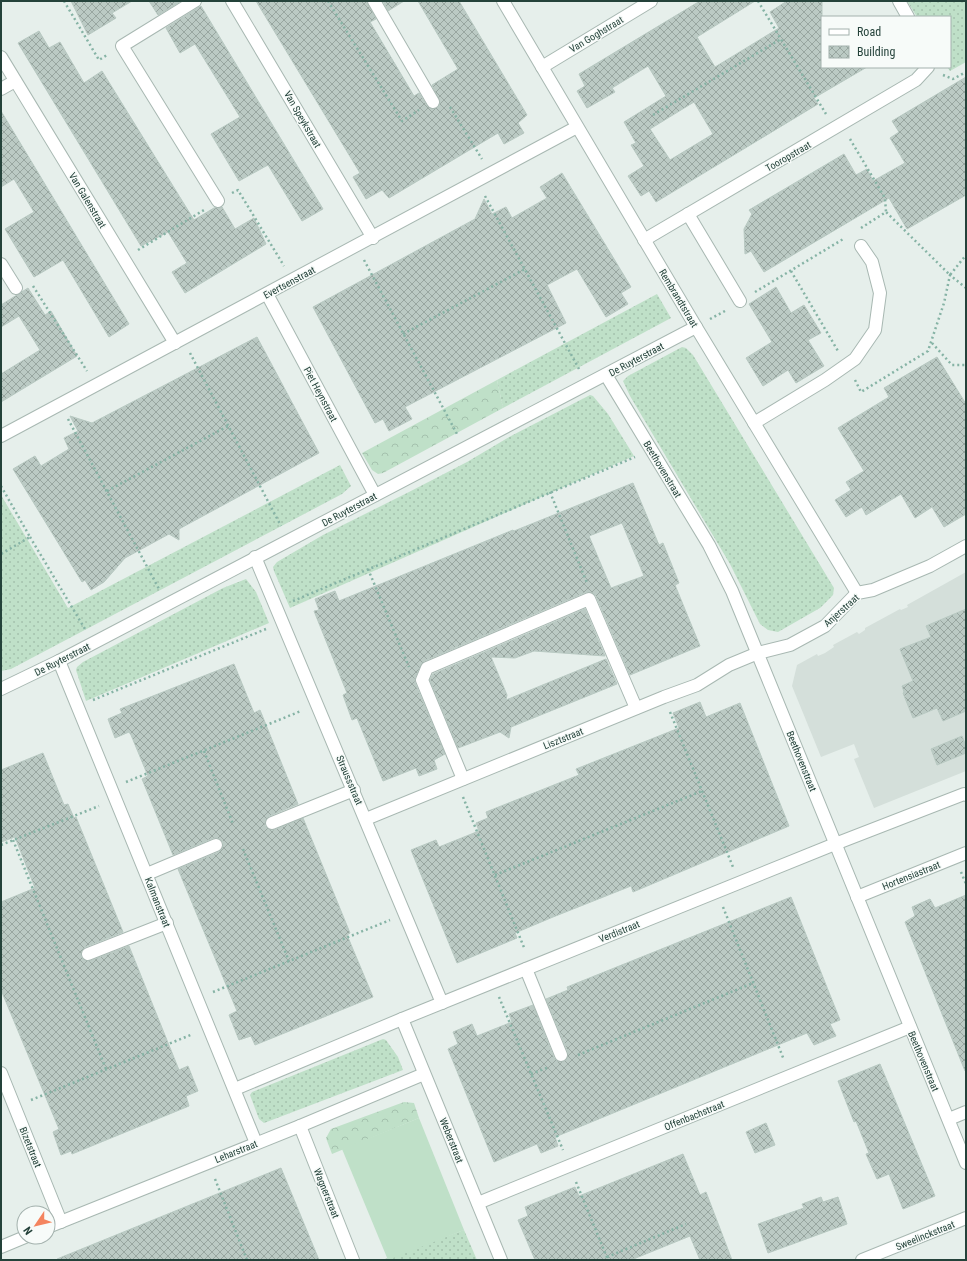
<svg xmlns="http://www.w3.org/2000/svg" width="967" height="1261" font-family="'Roboto Condensed',sans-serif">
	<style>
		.built { fill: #d4dfda }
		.grass { fill: url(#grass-dots) }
		.forest { fill: url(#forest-crowns) }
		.pitch { fill: #bfe0c8 }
		.building { fill: url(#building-cross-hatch); stroke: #b8c9c2; fill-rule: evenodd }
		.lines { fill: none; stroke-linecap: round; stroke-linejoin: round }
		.lane-casing { stroke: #a8b8b2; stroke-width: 14 }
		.street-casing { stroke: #a8b8b2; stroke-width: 14 }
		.path { stroke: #86b3a5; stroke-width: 2.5; stroke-dasharray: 2 3; stroke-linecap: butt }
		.lane { stroke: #fff; stroke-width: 12 }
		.street { stroke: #fff; stroke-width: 12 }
		.labels { text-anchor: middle; stroke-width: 3; stroke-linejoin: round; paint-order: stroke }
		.street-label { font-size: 10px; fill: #24423a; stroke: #f7fbf9 }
	</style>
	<defs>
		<pattern id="grass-dots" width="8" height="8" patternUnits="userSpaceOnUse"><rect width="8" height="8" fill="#bfe0c8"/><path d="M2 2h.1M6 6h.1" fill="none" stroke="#a4c1ad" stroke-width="1.8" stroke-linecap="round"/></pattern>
		<pattern id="forest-crowns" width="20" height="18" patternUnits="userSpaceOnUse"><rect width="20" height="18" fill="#bfe0c8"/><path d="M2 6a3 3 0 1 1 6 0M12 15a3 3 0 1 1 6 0" fill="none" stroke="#a4c1ad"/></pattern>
		<pattern id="building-cross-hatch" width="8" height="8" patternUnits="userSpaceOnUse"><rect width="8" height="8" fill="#bbcac4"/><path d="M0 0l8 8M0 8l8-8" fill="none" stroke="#98a6a0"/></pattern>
	</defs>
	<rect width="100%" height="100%" fill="#e6efeb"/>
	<!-- built -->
	<polygon class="built" points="966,572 966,771 874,808 854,759 859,757 854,744 821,757 792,686 797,665 817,654 818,656 825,653 834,647 833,645 857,632 859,634 865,630 865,628 900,609 901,610 908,607 907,605"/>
	<!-- grass -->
	<g class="grass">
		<polygon points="907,1 966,1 966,62 950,71 947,67 950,67 950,17 917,17"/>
		<polygon points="657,294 671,318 503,408 497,380"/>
		<polygon points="682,347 686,348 693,355 834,588 833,595 820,608 778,632 768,630 760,624 730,564 630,396 623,381 628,376"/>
		<polygon points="590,395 593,396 608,414 634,456 290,608 274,571 273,567 277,562 323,535 409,492 467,462 511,436"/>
		<polygon points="340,465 351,486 342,494 11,669 1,671 1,495 68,608"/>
		<polygon points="246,579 256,592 269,623 86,701 76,670 77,667 83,662 223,588"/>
		<polygon points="383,1039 386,1040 398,1057 403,1070 264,1123 259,1119 250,1095 252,1092"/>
		<polygon points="464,1230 477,1260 384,1260 385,1259"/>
	</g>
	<!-- forest -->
	<g class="forest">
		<polygon points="497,380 503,408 383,473 378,474 372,470 362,453"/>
		<polygon points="404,1102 414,1103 419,1118 332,1154 326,1138 331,1129"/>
	</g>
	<!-- pitch -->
	<polygon class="pitch" points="419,1118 464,1230 388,1260 342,1149"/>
	<!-- building -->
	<g class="building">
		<polygon points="71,1 132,1 112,13 116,18 88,35"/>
		<polygon points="149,1 181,1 158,15"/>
		<polygon points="256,1 367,1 376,19 370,22 414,96 419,93 427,106 433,109 439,106 440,102 432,85 458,69 418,1 459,1 527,115 518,123 524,133 504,144 498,133 389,198 382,190 366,199 353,177 360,173"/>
		<polygon points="383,1 404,1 388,11"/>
		<path d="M700,1H755L697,37L715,67L779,28L770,12L787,1H822V67H867L814,98L818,104L656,202L649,191L641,196L628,176L644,166L631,145L636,143L624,122L666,96L648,66L612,88L615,92L587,108L577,91L585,86L579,74ZM694,102L713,134L670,160L650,129Z"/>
		<polygon points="201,6 323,209 302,221 268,165 239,181 211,134 240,117 195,44 180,53 166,28"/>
		<polygon points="39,31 49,48 60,42 84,83 102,71 194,220 214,208 222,207 235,229 254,218 266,244 185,293 172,272 187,263 168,232 141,246 18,43"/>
		<polygon points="966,77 966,195 907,229 889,198 764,272 751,251 745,254 744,229 752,214 749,210 844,154 856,175 867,169 873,181 905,163 890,138 899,132 892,121"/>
		<polygon points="1,111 129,324 109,337 63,260 34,277 5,229 34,212 14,179 1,187"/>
		<polygon points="562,173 631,287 621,293 628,304 606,317 577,269 547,285 566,323 405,407 412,419 389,431 383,419 375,423 313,307 475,219 484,199 492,214 506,207 512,218 547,198 540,187"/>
		<polygon points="776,287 791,313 804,305 821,333 808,340 824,366 796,383 788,370 763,386 746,358 772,342 749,304"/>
		<polygon points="28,288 45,315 51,311 77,356 1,402 1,374 40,350 19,316 1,327 1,305"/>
		<polygon points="257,337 319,453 179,529 179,540 169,534 125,558 104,582 91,590 85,580 82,582 13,469 35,456 41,466 69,449 64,438 78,431 70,416 92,423"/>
		<polygon points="937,357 966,404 966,514 944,527 932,507 915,518 901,494 866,515 862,507 846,517 835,500 851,490 846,482 864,471 838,428 889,397 884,388"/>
		<path d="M633,483L659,545L663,543L679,583L675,585L700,646L630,675L596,596L593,593L586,592L424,661L415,677V683L445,754L434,760L437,769L419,776L416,768L383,781L357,718L352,720L343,695L347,693L314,611L319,610L315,599L335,591L339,601L513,530L514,531ZM622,523L644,576L611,588L589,536Z"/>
		<polygon points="585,609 605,656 534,651 515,658 491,657 507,695 506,700 606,659 617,684 511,727 509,738 500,732 458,748 430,680 433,674"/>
		<polygon points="966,609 966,711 943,721 937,708 913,718 903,693 904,692 902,686 913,681 900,649 931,637 926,626"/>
		<polygon points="234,664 254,713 260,710 298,804 269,816 265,822 265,826 271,830 274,830 303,818 350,933 347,935 373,997 255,1045 251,1036 239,1040 229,1015 237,1011 178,869 219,852 223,846 223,842 220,839 213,838 173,855 142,779 148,776 131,735 129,732 115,738 108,719 122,713 120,709"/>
		<polygon points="700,702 706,717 740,703 789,826 633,892 631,886 553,917 515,933 517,938 457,963 411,850 436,840 439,847 479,831 476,823 488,818 486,812 579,775 576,769 679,728 673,713"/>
		<polygon points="962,736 966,746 966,753 937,765 931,749"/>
		<polygon points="43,753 64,805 68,804 74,818 76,817 123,932 85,947 81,953 81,957 84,960 90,961 129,946 179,1070 188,1066 198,1091 186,1096 189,1106 72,1154 71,1151 61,1155 53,1132 59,1129 1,990 1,902 35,888 15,837 1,842 1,770"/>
		<polygon points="966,895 966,1071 965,1071 905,922 915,916 912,907 930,899 935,908"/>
		<polygon points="791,897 840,1020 830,1024 836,1036 814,1045 807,1033 555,1137 558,1146 541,1153 537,1144 494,1162 448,1049 458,1044 453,1032 472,1024 477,1036 512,1022 509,1014 533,1005 554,1058 557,1061 563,1062 567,1059 568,1052 546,999 568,990 567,987"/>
		<polygon points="880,1064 935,1196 903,1209 889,1174 877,1179 866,1154 869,1153 856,1121 854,1122 838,1081"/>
		<polygon points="766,1123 775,1145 755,1153 746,1132"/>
		<polygon points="683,1154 700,1195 706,1192 732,1260 700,1260 690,1236 631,1260 535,1260 518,1220 528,1216 525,1207 575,1187 579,1196"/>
		<polygon points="281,1168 319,1260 57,1260 57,1259"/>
		<polygon points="821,1197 823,1202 838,1197 847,1224 768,1253 758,1224 804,1208 802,1204"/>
	</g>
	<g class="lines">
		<!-- lane casing -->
		<g class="lane-casing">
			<g id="lane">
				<polyline points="195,1 122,46 218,201"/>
				<polyline points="374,1 433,102"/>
				<polyline points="1,89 15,81"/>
				<polyline points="688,214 740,301"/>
				<polyline points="1,264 16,288"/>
				<polyline points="754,423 825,380 855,359 875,330 880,293 872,262 861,246"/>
				<polyline points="463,779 422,680 427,668 589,599 636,708"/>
				<polyline points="272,823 354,790"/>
				<polyline points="835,844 964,794 966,795"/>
				<polyline points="147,874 216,845"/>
				<polyline points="88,954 167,923"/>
				<polyline points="526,969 561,1055"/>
			</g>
		</g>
		<!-- street casing -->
		<g class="street-casing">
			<g id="street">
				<polyline points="232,1 373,238"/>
				<polyline points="503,1 696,327 857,593"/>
				<polyline points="899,1 908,17"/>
				<polyline points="1,57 175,343"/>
				<polyline points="542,67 651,1"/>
				<polyline points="644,240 916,80 928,67"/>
				<polyline points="267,294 375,495"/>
				<polyline points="606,375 709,545 732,591 966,1163"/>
				<polyline points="1,436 577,127"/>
				<polyline points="255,557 442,1003"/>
				<polyline points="59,661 256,1143"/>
				<polyline points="1,689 59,661 696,327"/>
				<polyline points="366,819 664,697 697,685 729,665 758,653 790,645 825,626 857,593 873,590 930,566 966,546"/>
				<polyline points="857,897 966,853"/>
				<polyline points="402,1019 501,1260"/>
				<polyline points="1,1073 61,1222"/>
				<polyline points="235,1089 402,1019 835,844"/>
				<polyline points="949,1119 966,1112"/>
				<polyline points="300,1126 353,1260"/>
				<polyline points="478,1203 910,1027"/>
				<polyline points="48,1227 300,1126 424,1074"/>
				<polyline points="1,1247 25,1237"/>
				<polyline points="862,1260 966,1218"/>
			</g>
		</g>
		<!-- path -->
		<g class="path">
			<polyline points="64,1 99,60 107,55"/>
			<polyline points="328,1 402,121 419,110"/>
			<polyline points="758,1 826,114"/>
			<polyline points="943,75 953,79 966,72"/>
			<polyline points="450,107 482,159"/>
			<polyline points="653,115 781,39"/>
			<polyline points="850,139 885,198 886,212"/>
			<polyline points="232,193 238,190 284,266"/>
			<polyline points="485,196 579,369"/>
			<polyline points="861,228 886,212 950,275 966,255"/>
			<polyline points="138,250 204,210"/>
			<polyline points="364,260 457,434"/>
			<polyline points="791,271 838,351"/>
			<polyline points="33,286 87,371"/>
			<polyline points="755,292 845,238"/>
			<polyline points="710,319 725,311"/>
			<polyline points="403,334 525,269"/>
			<polyline points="932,343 952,365 966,365"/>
			<polyline points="190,353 281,526"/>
			<polyline points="855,380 861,392 928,351 944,303 950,275 966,288"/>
			<polyline points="68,419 159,589"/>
			<polyline points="1,486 30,537 1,554"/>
			<polyline points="107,491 228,426"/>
			<polyline points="550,492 587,583"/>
			<polyline points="30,537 85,629"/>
			<polyline points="368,569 409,667"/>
			<polyline points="293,601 635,457"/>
			<polyline points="93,700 266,629"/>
			<polyline points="670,712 733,867"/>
			<polyline points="204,751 233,824"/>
			<polyline points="126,782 301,711"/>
			<polyline points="463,797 525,950"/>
			<polyline points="13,840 106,1069"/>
			<polyline points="1,845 99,806"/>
			<polyline points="243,849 289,961"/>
			<polyline points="961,872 966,884"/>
			<polyline points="495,875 702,791"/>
			<polyline points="723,907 784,1060"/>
			<polyline points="213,992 390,920"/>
			<polyline points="499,997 563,1150"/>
			<polyline points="578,1055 753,983"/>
			<polyline points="531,1074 549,1067"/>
			<polyline points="31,1100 193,1034"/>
			<polyline points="215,1179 247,1260"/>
			<polyline points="576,1182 608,1260"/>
			<polyline points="607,1257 686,1224"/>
		</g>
		<!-- lane -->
		<use href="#lane" class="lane"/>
		<!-- street -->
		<use href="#street" class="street"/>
	</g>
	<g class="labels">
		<!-- street labels -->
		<g class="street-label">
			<text transform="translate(596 34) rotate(-31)" y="4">Van Goghstraat</text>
			<text transform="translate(303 119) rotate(60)" y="4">Van Speykstraat</text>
			<text transform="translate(788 156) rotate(-30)" y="4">Tooropstraat</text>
			<text transform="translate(88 200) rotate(59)" y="4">Van Galenstraat</text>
			<text transform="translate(289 282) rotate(-28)" y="4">Evertsenstraat</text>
			<text transform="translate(679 298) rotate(59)" y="4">Rembrandtstraat</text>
			<text transform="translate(636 359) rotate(-28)" y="4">De Ruyterstraat</text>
			<text transform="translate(321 394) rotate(62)" y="4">Piet Heynstraat</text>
			<text transform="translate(663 469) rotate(59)" y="4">Beethovenstraat</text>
			<text transform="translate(349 509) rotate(-28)" y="4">De Ruyterstraat</text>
			<text transform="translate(841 610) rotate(-42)" y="4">Anjerstraat</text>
			<text transform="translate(62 659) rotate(-27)" y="4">De Ruyterstraat</text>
			<text transform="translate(563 738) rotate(-22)" y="4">Lisztstraat</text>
			<text transform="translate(802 761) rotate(68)" y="4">Beethovenstraat</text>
			<text transform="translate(350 780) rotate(67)" y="4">Straussstraat</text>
			<text transform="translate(911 875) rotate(-22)" y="4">Hortensiastraat</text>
			<text transform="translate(158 902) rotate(68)" y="4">Kalmanstraat</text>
			<text transform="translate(619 931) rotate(-22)" y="4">Verdistraat</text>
			<text transform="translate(924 1061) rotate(67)" y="4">Beethovenstraat</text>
			<text transform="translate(694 1115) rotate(-22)" y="4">Offenbachstraat</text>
			<text transform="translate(452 1140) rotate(68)" y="4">Weberstraat</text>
			<text transform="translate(31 1147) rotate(68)" y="4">Bizetstraat</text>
			<text transform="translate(236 1151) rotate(-22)" y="4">Leharstraat</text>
			<text transform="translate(327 1193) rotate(68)" y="4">Wagnerstraat</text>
			<text transform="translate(925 1235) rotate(-22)" y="4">Sweelinckstraat</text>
		</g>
	</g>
	<!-- border -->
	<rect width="967" height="1261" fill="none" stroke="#24423a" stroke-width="4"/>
	<!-- legend -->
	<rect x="821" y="16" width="130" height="52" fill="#f7fbf9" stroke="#a3b1ad"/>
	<rect x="829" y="29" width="20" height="6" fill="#ffffff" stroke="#a3b1ad"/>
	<text x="857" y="36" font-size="12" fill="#24423a">Road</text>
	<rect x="829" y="46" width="20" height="12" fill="url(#building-cross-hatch)" stroke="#a3b1ad"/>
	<text x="857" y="56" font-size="12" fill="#24423a">Building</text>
	<!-- north arrow -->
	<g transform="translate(36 1225) rotate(235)"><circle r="19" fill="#f7fbf9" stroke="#a3b1ad"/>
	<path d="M0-3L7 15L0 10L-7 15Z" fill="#f4845f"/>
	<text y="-6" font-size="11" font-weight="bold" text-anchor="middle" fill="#24423a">N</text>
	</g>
</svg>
